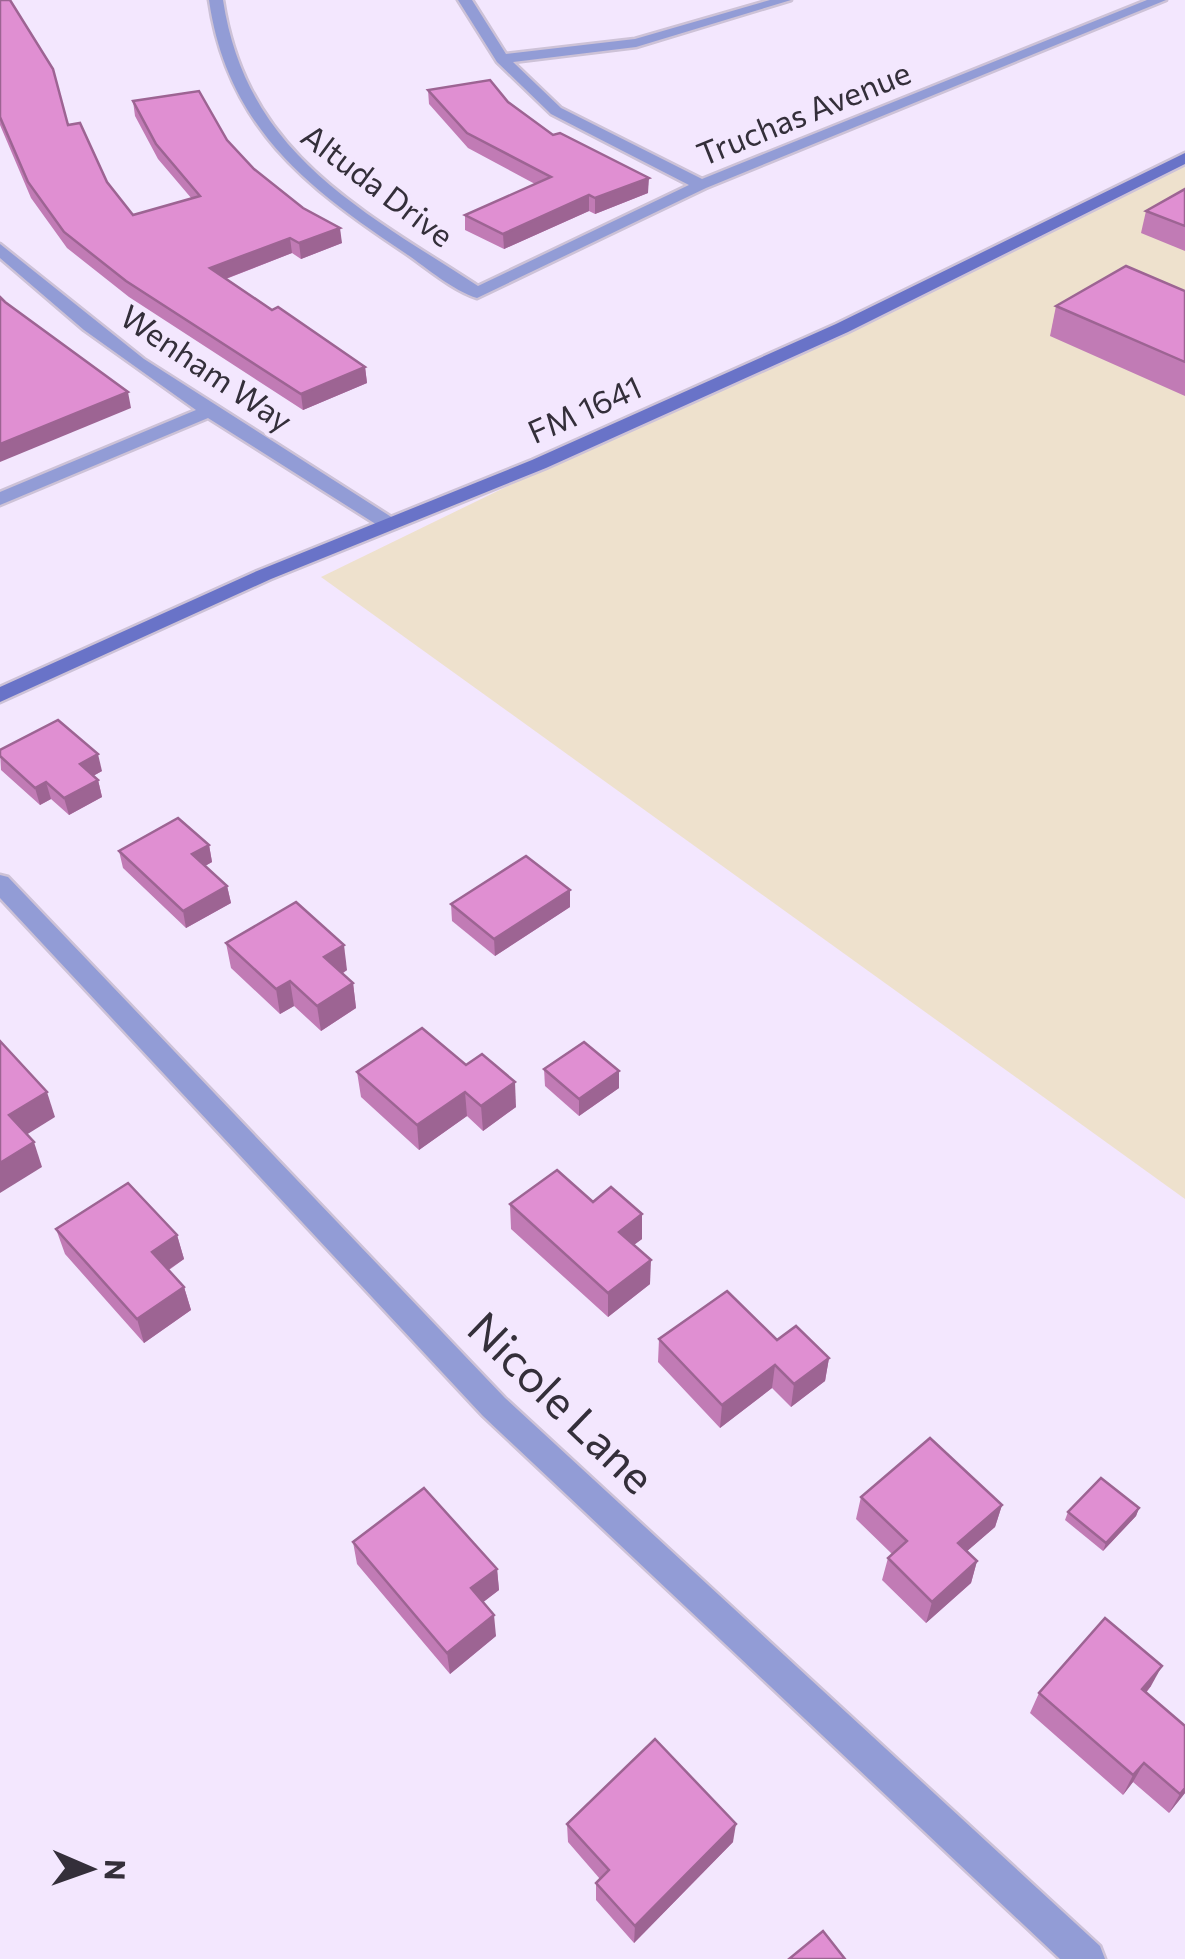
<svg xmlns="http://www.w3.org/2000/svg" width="1185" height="1959" font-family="Commissioner,sans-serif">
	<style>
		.industrial { fill: #eee1cd }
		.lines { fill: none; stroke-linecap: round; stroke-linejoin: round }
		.minor-casing { stroke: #cdc2d7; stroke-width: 5 }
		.secondary-casing { stroke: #cdc2d7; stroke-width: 5 }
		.minor { fill: #929cd6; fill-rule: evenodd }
		.secondary { fill: #6973c8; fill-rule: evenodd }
		.wall { fill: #c17bb5 }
		.shaded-wall { fill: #9d6493 }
		.building { fill: #e08fd2; stroke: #9d6493; stroke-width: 2.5 }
		.labels { text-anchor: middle; stroke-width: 8; stroke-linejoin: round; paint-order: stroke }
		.far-street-label { font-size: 32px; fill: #342f3a; stroke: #f3e7fe }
		.near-street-label { font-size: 45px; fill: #342f3a; stroke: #f3e7fe }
	</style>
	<rect width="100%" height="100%" fill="#f3e7fe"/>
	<!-- industrial -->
	<polygon class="industrial" points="1185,156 1185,1199 321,577"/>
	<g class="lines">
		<!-- minor casing -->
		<g class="minor-casing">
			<g id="minor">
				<path d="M209,0H223C246,153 360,209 478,286L689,185L551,114L497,62L458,0H472L506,54L635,39L770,0H791L636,47L513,62L561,108L702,179L1147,0H1166L706,188L477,298C452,290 427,268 405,253C306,187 227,126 209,0Z"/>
				<polygon points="0,244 144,359 396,520 396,528 382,528 208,418 0,505 0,492 196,410 84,330 0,258"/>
				<polygon points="0,875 8,877 505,1398 1100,1946 1105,1959 1060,1959 483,1416 0,898"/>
			</g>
		</g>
		<!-- secondary casing -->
		<g class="secondary-casing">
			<polygon id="secondary" points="1185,153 1185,164 848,332 546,468 271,579 0,702 0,687 257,571 532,460 836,324"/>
		</g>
		<!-- minor -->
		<use href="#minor" class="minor"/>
		<!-- secondary -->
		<use href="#secondary" class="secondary"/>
	</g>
	<!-- wall -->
	<g class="wall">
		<polygon points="0,0 68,125 107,182 133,215 192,199 158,159 135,116 133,101 227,140 254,169 342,243 301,259 292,253 226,279 272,310 365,367 367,383 303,410 129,297 67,248 31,198 0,125"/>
		<polygon points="428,90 508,102 553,135 648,193 595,214 589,211 504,249 465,230 465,215 535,184 468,148 429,104"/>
		<polygon points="1185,189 1185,251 1141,233 1146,211"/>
		<polygon points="1185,291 1185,396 1050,336 1056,306"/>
		<polygon points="0,750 102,771 93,776 98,780 102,797 69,815 51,799 40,805 1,770"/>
		<polygon points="209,845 212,862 205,866 227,886 231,903 186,928 123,868 119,851"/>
		<polygon points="451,904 570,907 495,956 452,921"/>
		<polygon points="226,943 347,970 342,974 353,983 356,1008 321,1031 294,1006 280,1014 231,968"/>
		<polygon points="466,1065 516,1107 483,1131 467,1116 419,1150 361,1097 357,1072"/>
		<polygon points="544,1069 619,1088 579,1116 545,1086"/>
		<polygon points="593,1202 642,1214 642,1239 633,1245 650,1284 608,1317 511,1229 510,1204"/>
		<polygon points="56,1229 177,1235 184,1259 169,1270 184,1287 191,1310 144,1343 65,1254"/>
		<polygon points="659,1339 777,1340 829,1358 825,1381 791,1407 772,1388 720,1428 658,1362"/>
		<polygon points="861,1497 1002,1505 995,1527 967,1551 977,1561 971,1583 926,1623 882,1580 888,1558 892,1554 856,1519"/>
		<polygon points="1139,1508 1136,1516 1103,1551 1065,1520 1068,1512"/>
		<polygon points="353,1542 497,1569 499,1590 483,1602 496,1636 450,1674 357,1564"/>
		<polygon points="1151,1686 1146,1693 1185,1793 1169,1813 1133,1782 1123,1795 1030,1713 1039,1693"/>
		<polygon points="567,1824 733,1842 634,1943 596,1900 596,1883 600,1879 568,1842"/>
	</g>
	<!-- shaded-wall -->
	<g class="shaded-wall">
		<polygon points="649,178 648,193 595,214 595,198"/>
		<polygon points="589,195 589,211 504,249 503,234"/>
		<polygon points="340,228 342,243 301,259 299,243"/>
		<polygon points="290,238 292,253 212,284 210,268"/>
		<polygon points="365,367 367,383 303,410 301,394"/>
		<polygon points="128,392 131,408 0,462 0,444"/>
		<polygon points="98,754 102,771 84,781 80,764"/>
		<polygon points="98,780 102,797 69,815 64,798"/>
		<polygon points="46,782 51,799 40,805 35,788"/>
		<polygon points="209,845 212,862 196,871 192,854"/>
		<polygon points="227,886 231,903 186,928 183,911"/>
		<polygon points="570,890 570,907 495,956 494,939"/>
		<polygon points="344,945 347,970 328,982 324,957"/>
		<polygon points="290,981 294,1006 280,1014 276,989"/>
		<polygon points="353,983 356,1008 321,1031 317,1006"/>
		<polygon points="619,1071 619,1088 579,1116 579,1099"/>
		<polygon points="515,1082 516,1107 483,1131 481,1106"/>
		<polygon points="47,1092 55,1117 18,1140 9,1115"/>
		<polygon points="465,1092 467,1116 419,1150 417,1125"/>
		<polygon points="34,1142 42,1167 0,1193 0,1163"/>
		<polygon points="642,1214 642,1239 618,1257 619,1232"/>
		<polygon points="177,1235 184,1259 159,1276 152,1252"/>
		<polygon points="651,1260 650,1284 608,1317 608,1293"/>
		<polygon points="184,1287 191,1310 144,1343 137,1319"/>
		<polygon points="829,1358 825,1381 791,1407 794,1384"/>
		<polygon points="775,1365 772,1388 720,1428 722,1405"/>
		<polygon points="1002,1505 995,1527 951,1565 958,1543"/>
		<polygon points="1139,1508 1136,1516 1103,1551 1106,1543"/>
		<polygon points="977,1561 971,1583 926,1623 932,1602"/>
		<polygon points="497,1569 499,1590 473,1610 471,1588"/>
		<polygon points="494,1615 496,1636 450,1674 447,1653"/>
		<polygon points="1162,1666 1151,1686 1131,1710 1142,1689"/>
		<polygon points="1144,1763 1133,1782 1123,1795 1133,1775"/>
		<polygon points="1185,1788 1185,1793 1169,1813 1180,1794"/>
		<polygon points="736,1824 733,1842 634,1943 635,1926"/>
	</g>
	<!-- building -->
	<g class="building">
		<polygon points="0,0 10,0 53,69 68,125 80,123 107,182 133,215 200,196 156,144 133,101 199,91 227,140 254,169 303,208 340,228 299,243 290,238 210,268 272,310 278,307 365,367 301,394 126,281 64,232 28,182 0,117"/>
		<polygon points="490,80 508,102 553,135 560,133 649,178 595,198 589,195 503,234 465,215 551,177 467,133 428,90"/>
		<polygon points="1185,189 1185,226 1146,211"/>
		<polygon points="1126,266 1185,291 1185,362 1056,306"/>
		<polygon points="0,297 5,302 128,392 0,444"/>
		<polygon points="58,720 98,754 80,764 98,780 64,798 46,782 35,788 0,756 0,750"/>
		<polygon points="178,818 209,845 192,854 227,886 183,911 119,851"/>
		<polygon points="526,856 570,890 494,939 451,904"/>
		<polygon points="296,902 344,945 324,957 353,983 317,1006 290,981 276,989 226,943"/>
		<polygon points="422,1028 466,1065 482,1054 515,1082 481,1106 465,1092 417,1125 357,1072"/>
		<polygon points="0,1041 47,1092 9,1115 34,1142 0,1163"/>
		<polygon points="584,1042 619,1071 579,1099 544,1069"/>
		<polygon points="557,1170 593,1202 611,1187 642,1214 619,1232 651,1260 608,1293 510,1204"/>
		<polygon points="128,1183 177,1235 152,1252 184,1287 137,1319 56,1229"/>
		<polygon points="727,1291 777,1340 796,1326 829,1358 794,1384 775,1365 722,1405 659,1339"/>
		<polygon points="930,1438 1002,1505 958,1543 977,1561 932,1602 888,1558 907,1541 861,1497"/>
		<polygon points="1101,1478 1139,1508 1106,1543 1068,1512"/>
		<polygon points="424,1488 497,1569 471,1588 494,1615 447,1653 353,1542"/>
		<polygon points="1105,1618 1162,1666 1142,1689 1185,1726 1185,1788 1180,1794 1144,1763 1133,1775 1039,1693"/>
		<polygon points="655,1739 736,1824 635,1926 596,1883 609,1870 567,1824"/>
		<polygon points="823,1931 845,1959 789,1959"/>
	</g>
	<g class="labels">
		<!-- far-street labels -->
		<g class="far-street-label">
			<text transform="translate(804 114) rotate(-22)" y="11">Truchas Avenue</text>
			<text transform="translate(377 186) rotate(37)" y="11">Altuda Drive</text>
			<text transform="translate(206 369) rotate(34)" y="11">Wenham Way</text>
			<text transform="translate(585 410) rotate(-24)" y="11">FM 1641</text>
		</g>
		<!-- near-street labels -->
		<g class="near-street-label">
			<text transform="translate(561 1403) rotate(44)" y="16">Nicole Lane</text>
		</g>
	</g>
	<!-- north arrow -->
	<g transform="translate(90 1869) rotate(92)" stroke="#f3e7fe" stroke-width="8" paint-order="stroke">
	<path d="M0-8L18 38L0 25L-18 38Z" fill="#342f3a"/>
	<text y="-15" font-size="28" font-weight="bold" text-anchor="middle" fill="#342f3a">N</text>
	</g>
</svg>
